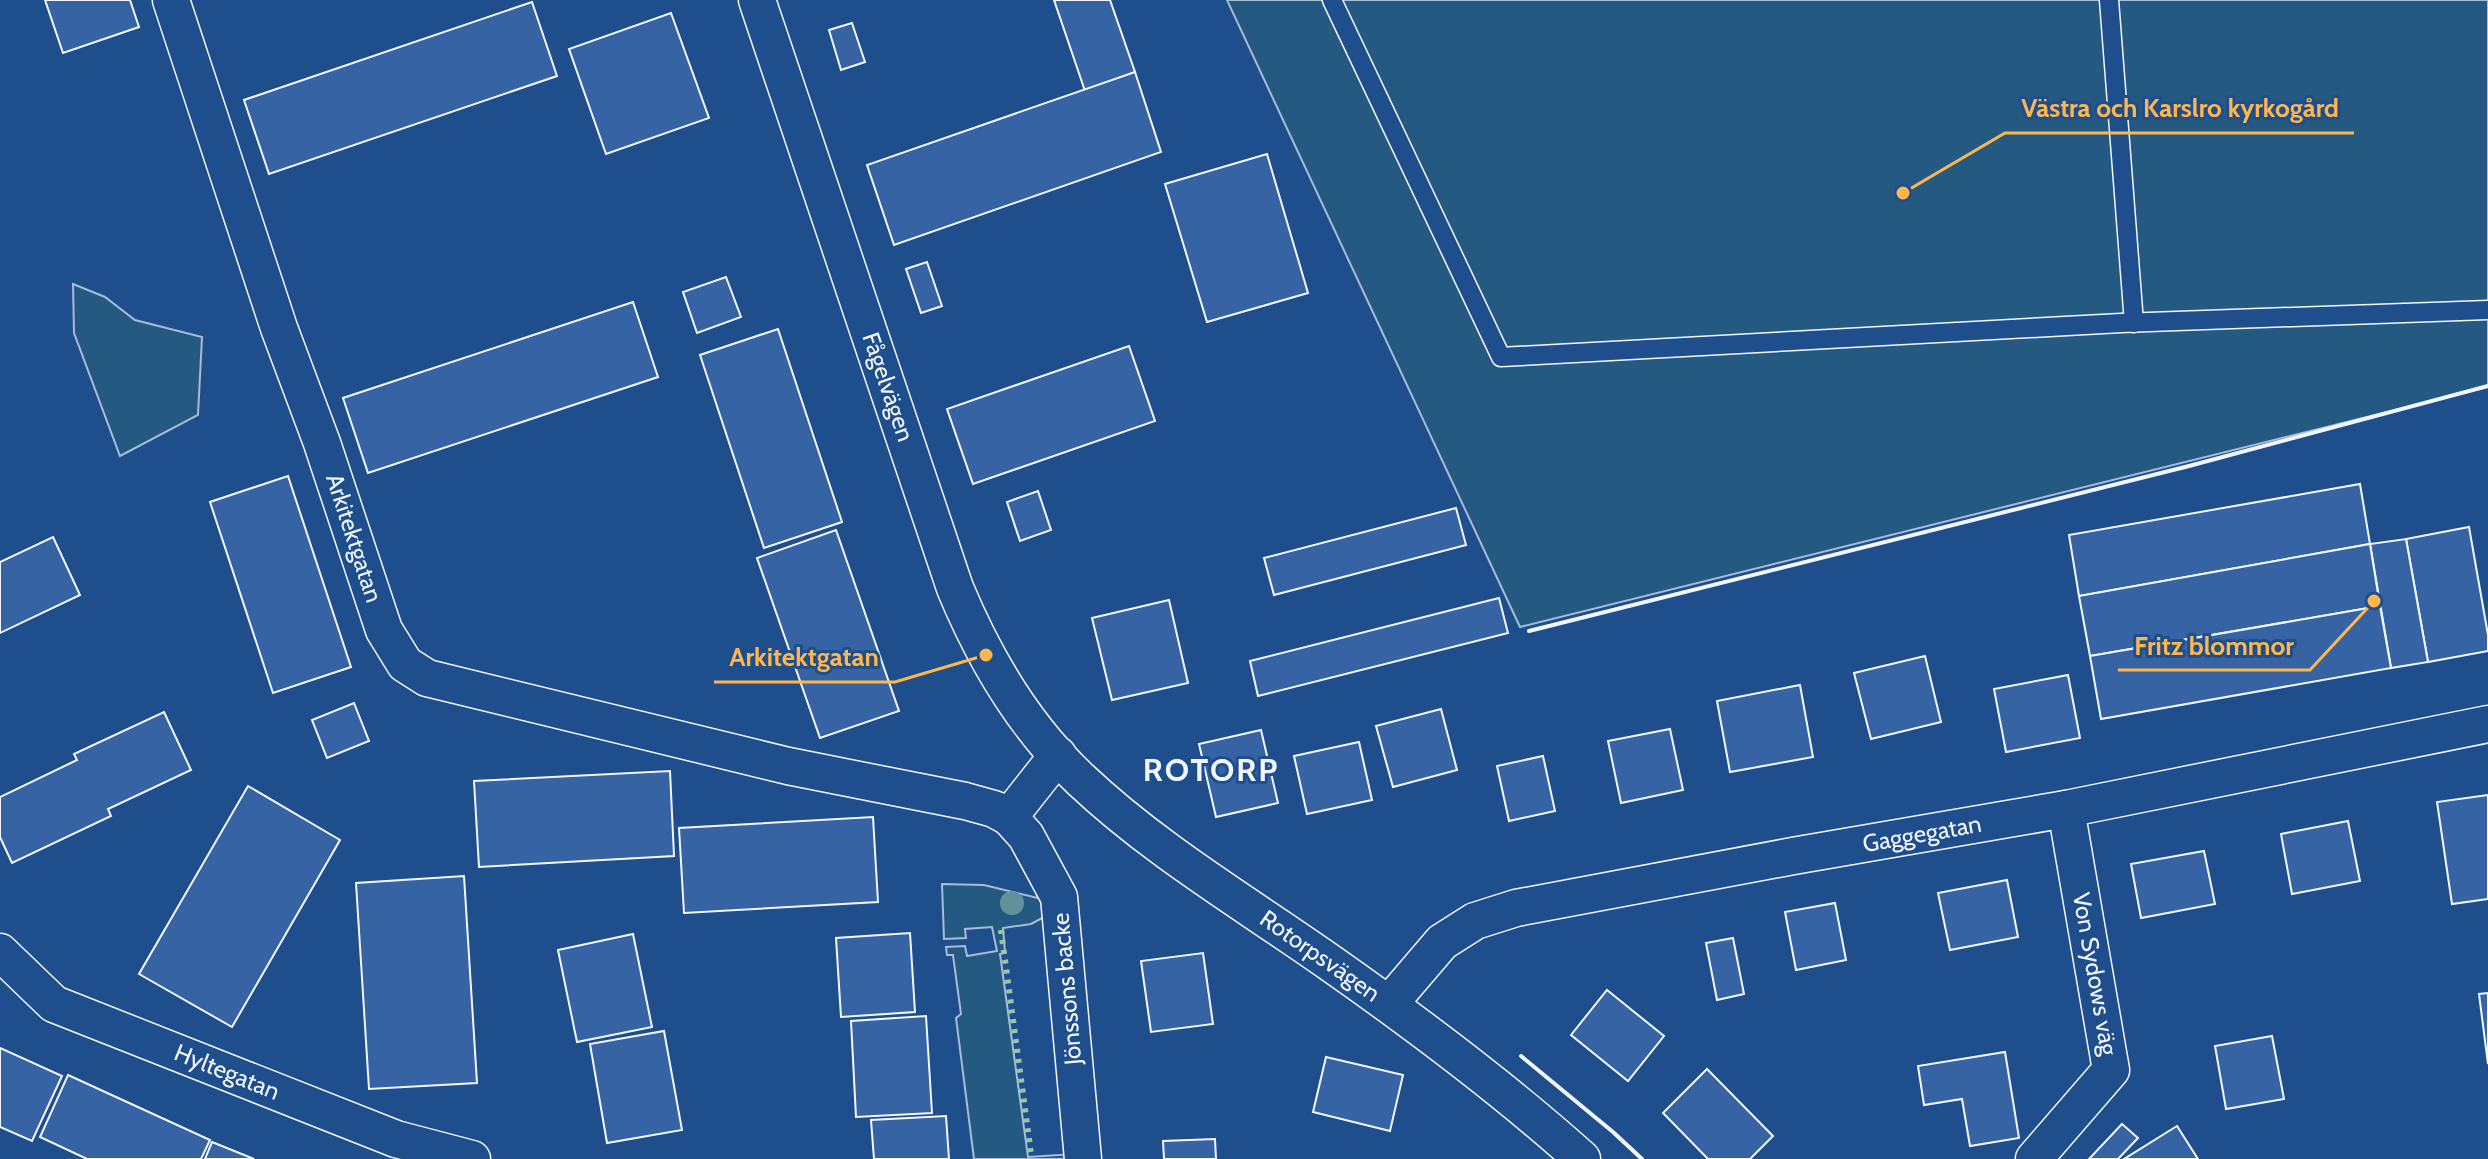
<svg xmlns="http://www.w3.org/2000/svg" width="2488" height="1159" font-family="Cabin,sans-serif">
	<style>
		.green { fill: #245a82; stroke: #a8bbd7; stroke-width: 2 }
		.building { fill: #3563a3; stroke: #f2f6ff; stroke-width: 2 }
		.lines { fill: none; stroke-linecap: round; stroke-linejoin: round }
		.service-casing { stroke: #f2f6ff; stroke-width: 21 }
		.minor-casing { stroke: #f2f6ff; stroke-width: 39 }
		.service { stroke: #1f4e8c; stroke-width: 18 }
		.minor { stroke: #1f4e8c; stroke-width: 36 }
		.hedge { stroke: #97c8a6; stroke-width: 6; stroke-dasharray: 4 6; stroke-linecap: butt }
		.wall { stroke: #f2f6ff; stroke-width: 4 }
		.tree { fill: #61919a }
		.labels { text-anchor: middle; stroke-width: 6; stroke-linejoin: round; paint-order: stroke }
		.street-label { font-size: 24px; fill: #f2f6ff; stroke: #1f4e8c }
		.district-label { font-size: 32px; font-weight: bold; letter-spacing: 2px; fill: #f2f6ff; stroke: #1f4e8c }
		.leader { fill: none; stroke: #ffb74d; stroke-width: 3 }
		.callout-dot { fill: #ffb74d; stroke: #1f4e8c; stroke-width: 3 }
		.callout-label { font-size: 26px; text-anchor: middle; font-weight: bold; fill: #ffb74d; stroke: #1f4e8c; stroke-width: 6; stroke-linejoin: round; paint-order: stroke }
	</style>
	<rect width="100%" height="100%" fill="#1f4e8c"/>
	<!-- green -->
	<g class="green">
		<polygon points="1227,0 2488,0 2488,387 1520,627"/>
		<polygon points="73,284 105,297 135,320 202,337 198,415 120,456 74,333"/>
		<polygon points="942,884 984,885 1042,899 1046,916 1031,924 1003,928 1005,953 1000,954 1028,1157 1074,1154 1075,1159 974,1159 956,1018 961,1014 953,955 947,955 946,947 965,946 967,956 997,951 992,927 965,929 966,938 944,939"/>
	</g>
	<!-- building -->
	<g class="building">
		<polygon points="45,0 130,0 139,27 63,53"/>
		<polygon points="1054,0 1110,0 1135,72 1085,91"/>
		<polygon points="532,2 557,76 269,174 244,100"/>
		<polygon points="671,13 709,118 606,154 569,49"/>
		<polygon points="852,23 865,62 841,70 829,30"/>
		<polygon points="1135,72 1161,152 894,245 867,165"/>
		<polygon points="1267,154 1308,293 1207,322 1165,184"/>
		<polygon points="927,262 942,306 921,313 906,269"/>
		<polygon points="726,277 741,317 697,333 683,292"/>
		<polygon points="633,302 658,377 368,473 343,398"/>
		<polygon points="778,329 842,522 764,548 700,355"/>
		<polygon points="1129,346 1155,421 973,484 947,409"/>
		<polygon points="288,476 351,667 273,693 210,502"/>
		<polygon points="2360,484 2370,544 2079,596 2069,535"/>
		<polygon points="1038,491 1051,530 1020,541 1007,502"/>
		<polygon points="1456,508 1466,545 1274,595 1264,558"/>
		<polygon points="2469,527 2488,635 2488,651 2428,662 2406,539"/>
		<polygon points="836,530 899,711 820,738 757,558"/>
		<polygon points="53,537 80,595 0,633 0,562"/>
		<polygon points="2406,539 2428,662 2391,668 2370,544"/>
		<polygon points="2370,544 2380,606 2090,656 2079,596"/>
		<polygon points="1499,598 1508,633 1258,696 1250,661"/>
		<polygon points="1169,600 1188,683 1112,700 1092,618"/>
		<polygon points="2380,606 2391,668 2101,719 2090,656"/>
		<polygon points="1925,656 1941,722 1871,739 1854,673"/>
		<polygon points="2068,675 2080,738 2006,752 1994,689"/>
		<polygon points="1800,685 1813,757 1730,772 1717,701"/>
		<polygon points="354,703 369,741 327,758 312,720"/>
		<polygon points="1441,709 1457,770 1393,787 1376,726"/>
		<polygon points="164,712 191,770 108,809 111,816 12,863 0,837 0,797 77,760 74,754"/>
		<polygon points="1670,729 1683,790 1621,803 1608,741"/>
		<polygon points="1261,730 1278,803 1216,817 1199,744"/>
		<polygon points="1359,742 1372,800 1307,814 1294,756"/>
		<polygon points="1543,756 1555,811 1509,821 1497,766"/>
		<polygon points="670,771 674,856 479,867 474,781"/>
		<polygon points="248,786 340,840 232,1027 139,974"/>
		<polygon points="2488,795 2488,899 2452,904 2437,802"/>
		<polygon points="873,817 878,902 684,913 679,828"/>
		<polygon points="2348,821 2360,881 2292,894 2281,834"/>
		<polygon points="2204,851 2215,904 2141,918 2131,864"/>
		<polygon points="464,876 477,1083 369,1089 356,883"/>
		<polygon points="2007,880 2018,937 1950,950 1938,893"/>
		<polygon points="1835,903 1846,960 1796,970 1785,912"/>
		<polygon points="910,933 915,1012 841,1017 836,938"/>
		<polygon points="633,934 652,1027 577,1042 558,950"/>
		<polygon points="1733,938 1744,994 1717,1000 1706,943"/>
		<polygon points="1203,953 1213,1024 1151,1032 1141,961"/>
		<polygon points="1607,990 1664,1036 1628,1081 1571,1035"/>
		<polygon points="2488,993 2488,1064 2479,994"/>
		<polygon points="926,1016 932,1113 856,1117 851,1021"/>
		<polygon points="664,1031 682,1130 607,1143 590,1044"/>
		<polygon points="2272,1036 2284,1099 2226,1109 2215,1046"/>
		<polygon points="0,1048 62,1076 32,1141 0,1127"/>
		<polygon points="2005,1052 2019,1138 1970,1146 1962,1099 1924,1105 1918,1066"/>
		<polygon points="1326,1057 1403,1075 1390,1131 1313,1112"/>
		<polygon points="1707,1069 1773,1136 1750,1159 1708,1159 1663,1113"/>
		<polygon points="68,1075 210,1140 201,1159 87,1159 40,1137"/>
		<polygon points="946,1116 949,1159 874,1159 871,1120"/>
		<polygon points="2122,1124 2138,1138 2118,1159 2089,1159"/>
		<polygon points="2177,1126 2198,1159 2124,1159"/>
		<polygon points="1215,1139 1216,1159 1164,1159 1163,1141"/>
		<polygon points="212,1142 254,1159 205,1159"/>
	</g>
	<g class="lines">
		<!-- service casing -->
		<g class="service-casing">
			<g id="service">
				<polyline points="1332,0 1501,357 2121,323 2488,310"/>
				<polyline points="2109,0 2134,323"/>
			</g>
		</g>
		<!-- minor casing -->
		<g class="minor-casing">
			<g id="minor">
				<polyline points="171,0 279,328 322,443 384,630 405,664 427,678 788,766 965,801 994,809 1009,817"/>
				<path d="M757,0L955,588C984,658 1025,727 1080,779C1155,850 1245,903 1329,962C1416,1023 1503,1088 1582,1159"/>
				<polyline points="1058,755 1009,817 1026,836 1059,897 1083,1159"/>
				<polyline points="0,952 54,1004 396,1139 472,1159"/>
				<polyline points="1389,1004 1442,942 1475,921 1516,908 1793,856 2066,809 2488,724"/>
				<polyline points="2034,1159 2111,1070 2066,809"/>
			</g>
		</g>
		<!-- service -->
		<use href="#service" class="service"/>
		<!-- minor -->
		<use href="#minor" class="minor"/>
		<!-- hedge -->
		<polyline class="hedge" points="1001,930 1031,1154"/>
		<!-- wall -->
		<g class="wall">
			<polyline points="1529,631 2189,466 2488,386"/>
			<polyline points="1521,1056 1613,1132 1642,1159"/>
		</g>
	</g>
	<!-- trees -->
	<circle class="tree" cx="1012" cy="903" r="12"/>
	<g class="labels">
		<!-- street labels -->
		<g class="street-label">
			<text transform="translate(888 387) rotate(71)" y="8">Fågelvägen</text>
			<text transform="translate(354 538) rotate(72)" y="8">Arkitektgatan</text>
			<text transform="translate(1922 834) rotate(-10)" y="8">Gaggegatan</text>
			<text transform="translate(1320 956) rotate(35)" y="8">Rotorpsvägen</text>
			<text transform="translate(2095 974) rotate(80)" y="8">Von Sydows väg</text>
			<text transform="translate(1067 989) rotate(-95)" y="8">Jönssons backe</text>
			<text transform="translate(227 1072) rotate(22)" y="8">Hyltegatan</text>
		</g>
		<!-- district labels -->
		<g class="district-label">
			<text x="1211" y="781">ROTORP</text>
		</g>
	</g>
	<!-- callouts -->
	<path class="leader" d="M1903 193L2005 133H2354M2374 601L2310 670H2118M986 655L895 682H714"/>
	<g class="callout-dot">
		<circle cx="1903" cy="193" r="8"/>
		<circle cx="2374" cy="601" r="8"/>
		<circle cx="986" cy="655" r="8"/>
	</g>
	<g class="callout-label">
		<text x="2180" y="117">Västra och Karslro kyrkogård</text>
		<text x="2214" y="655">Fritz blommor</text>
		<text x="804" y="666">Arkitektgatan</text>
	</g>
</svg>
